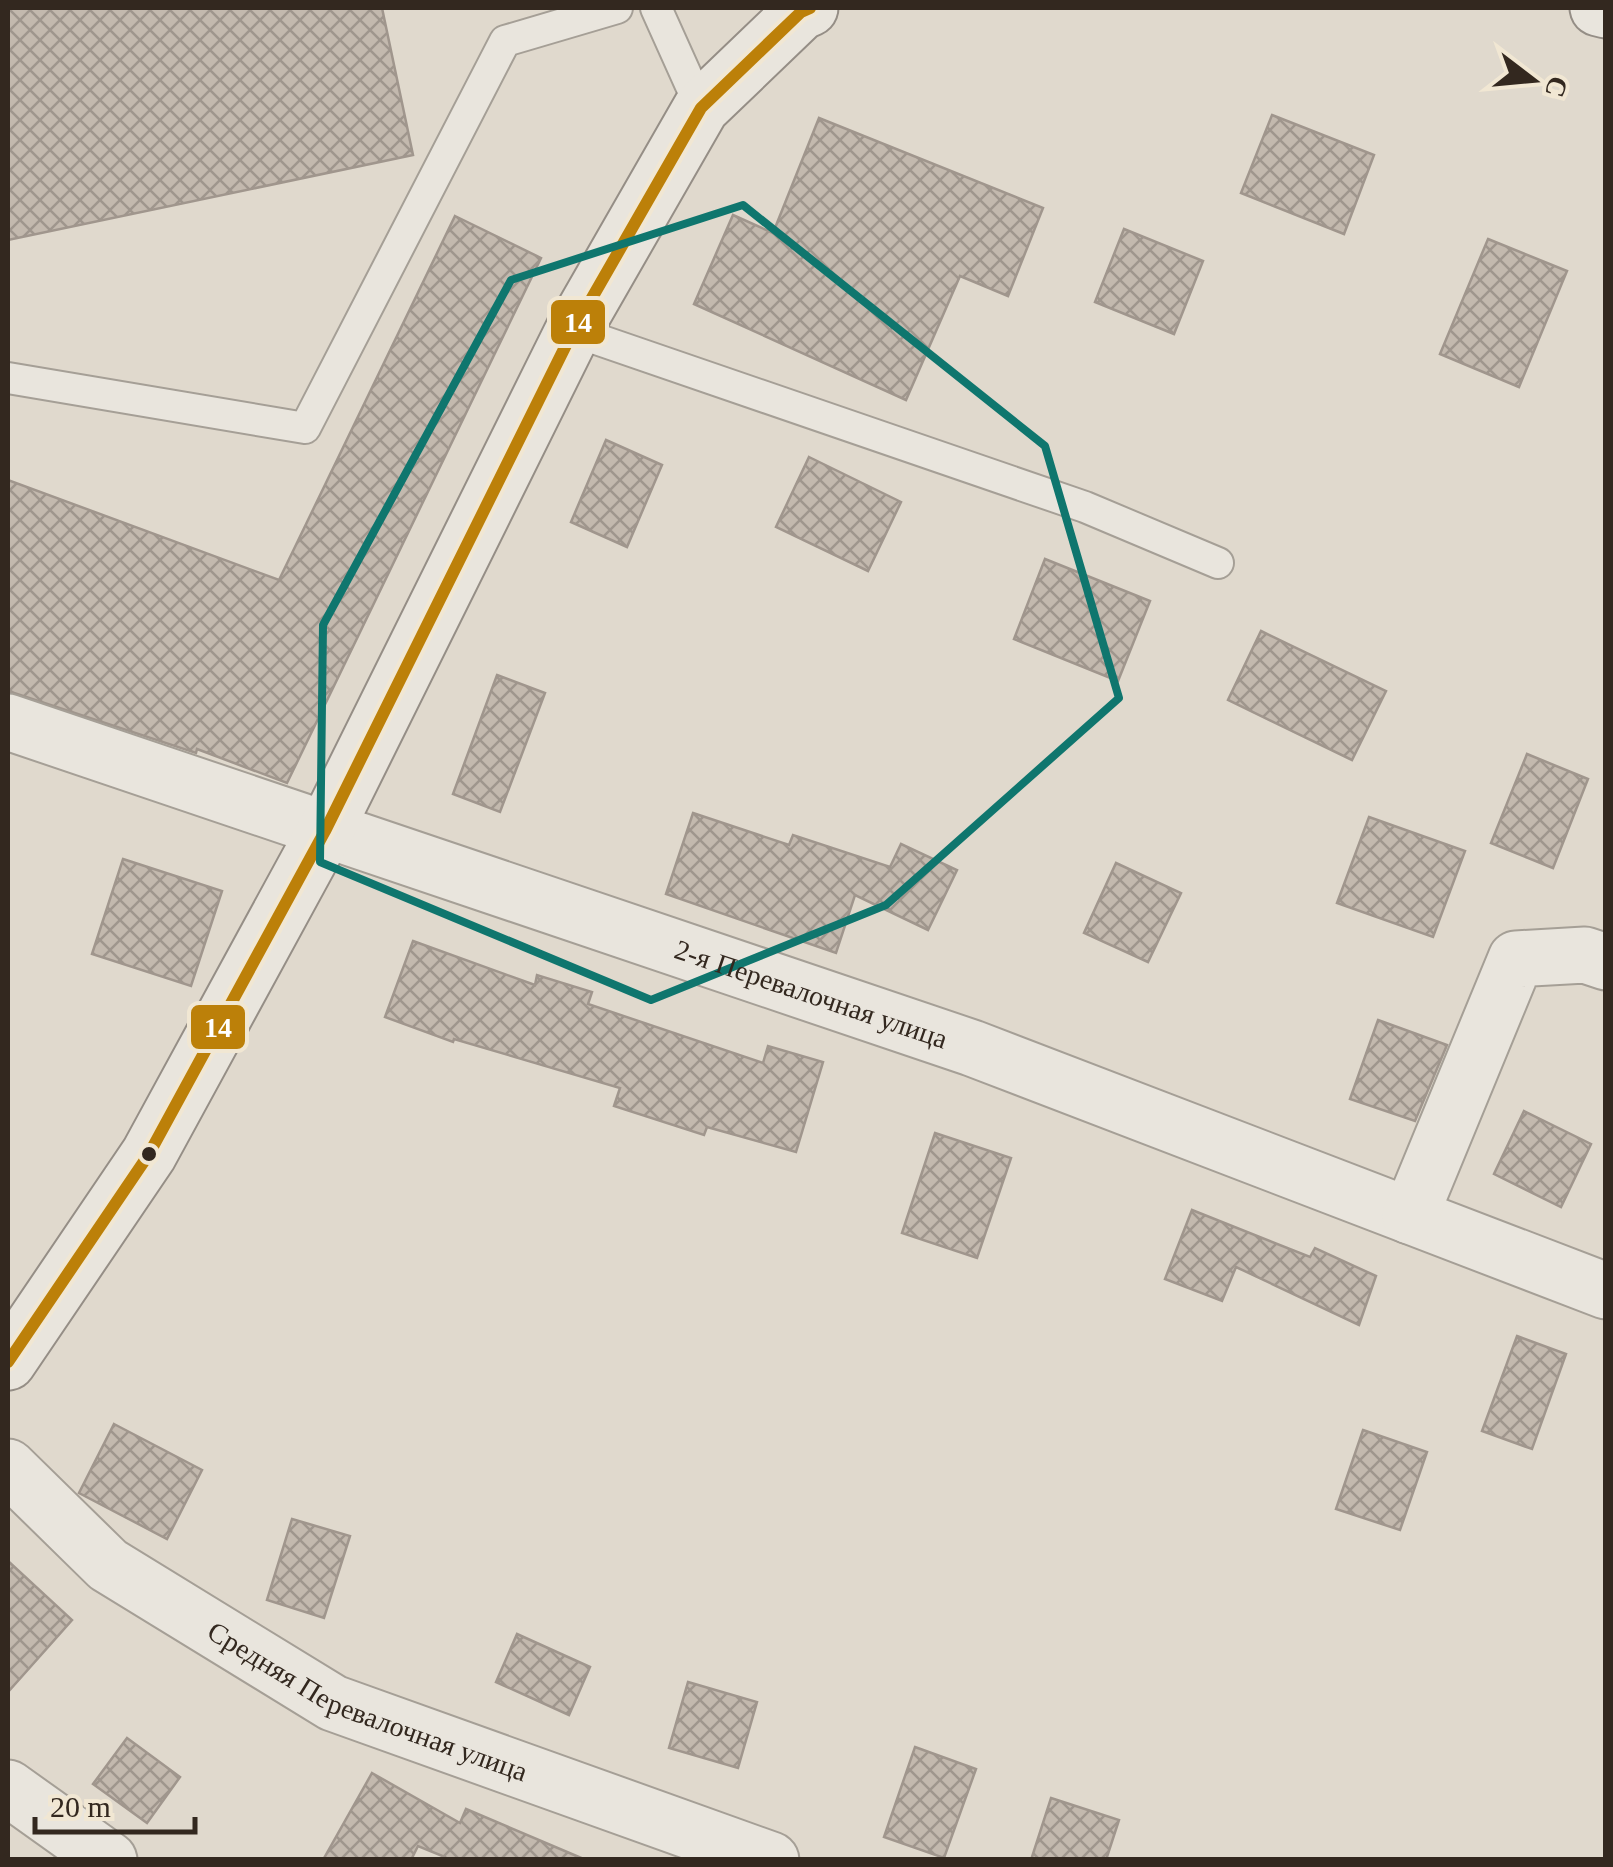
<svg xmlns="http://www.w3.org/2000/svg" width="1613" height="1867" font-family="Georgia,serif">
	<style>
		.building { fill: url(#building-cross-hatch); stroke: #a0968d; stroke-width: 2.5 }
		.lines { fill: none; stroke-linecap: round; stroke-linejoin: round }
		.lane-casing { stroke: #a59f96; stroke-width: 34 }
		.street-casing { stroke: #a59f96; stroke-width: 59 }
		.secondary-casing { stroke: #958e86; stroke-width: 59 }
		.lane { stroke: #e9e5dd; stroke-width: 30 }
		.street { stroke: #e9e5dd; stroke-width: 55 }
		.secondary { stroke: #e9e5dd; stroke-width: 55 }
		.bus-1-casing { stroke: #f1e7d3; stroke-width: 20 }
		.bus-1 { stroke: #bc8009; stroke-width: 12 }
		.marked { fill: none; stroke: #0f766e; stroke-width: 8; stroke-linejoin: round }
		.bus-dot { fill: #33281f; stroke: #f1e7d3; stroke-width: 4 }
		.labels { text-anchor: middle; stroke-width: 9; stroke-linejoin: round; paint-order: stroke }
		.street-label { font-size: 28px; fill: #33281f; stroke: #f1e7d3 }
		.line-badge { stroke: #f1e7d3; stroke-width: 4 }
		.badge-label { font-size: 28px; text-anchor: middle; font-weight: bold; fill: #fff }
	</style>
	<defs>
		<pattern id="building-cross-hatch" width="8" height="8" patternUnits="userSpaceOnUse" patternTransform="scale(2.5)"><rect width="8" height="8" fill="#c3b9ae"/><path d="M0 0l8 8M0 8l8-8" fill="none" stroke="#9f968d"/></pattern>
	</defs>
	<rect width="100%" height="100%" fill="#e0d9cd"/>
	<!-- building -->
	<g class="building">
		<polygon points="8,8 382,8 413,155 8,240"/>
		<polygon points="1272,115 1374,155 1344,234 1241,193"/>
		<polygon points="819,118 1043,208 1008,296 960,276 906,400 694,304 733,215 773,233"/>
		<polygon points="455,216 541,258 287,783 197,749 196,753 8,691 8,480 279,580"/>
		<polygon points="1124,229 1203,261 1174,334 1095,302"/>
		<polygon points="1488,239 1567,271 1519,387 1440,354"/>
		<polygon points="606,440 662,465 627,547 571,522"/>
		<polygon points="809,457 901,502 868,571 776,527"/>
		<polygon points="1045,559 1150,601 1118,681 1014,639"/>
		<polygon points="1261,631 1386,691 1352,760 1228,700"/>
		<polygon points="497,675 545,693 500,812 453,794"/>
		<polygon points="1527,754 1588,779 1553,868 1491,843"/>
		<polygon points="693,813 789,845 793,835 890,867 901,844 957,870 928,930 855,895 836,953 666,894"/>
		<polygon points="1369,817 1465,851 1433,937 1337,903"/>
		<polygon points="123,859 222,891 191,986 92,954"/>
		<polygon points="1116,863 1181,893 1148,962 1084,933"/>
		<polygon points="413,941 535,985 537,975 592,992 588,1004 763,1063 768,1046 823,1062 796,1152 707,1127 704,1135 614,1106 620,1088 454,1039 453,1042 385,1017"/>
		<polygon points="1378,1020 1447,1045 1415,1121 1350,1099"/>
		<polygon points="1524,1111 1591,1144 1561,1207 1494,1174"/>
		<polygon points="935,1133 1011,1158 977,1258 902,1233"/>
		<polygon points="1192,1210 1310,1257 1315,1248 1376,1276 1359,1325 1236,1267 1222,1301 1165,1279"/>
		<polygon points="1517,1336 1566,1354 1532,1449 1482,1431"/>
		<polygon points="114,1424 202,1470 167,1539 79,1493"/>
		<polygon points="1363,1430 1427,1452 1400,1530 1336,1509"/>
		<polygon points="292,1519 350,1536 324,1618 267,1600"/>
		<polygon points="8,1561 72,1620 8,1692"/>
		<polygon points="517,1634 590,1667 569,1715 496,1682"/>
		<polygon points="688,1682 757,1702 738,1768 669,1748"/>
		<polygon points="127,1738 180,1777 147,1823 93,1784"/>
		<polygon points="915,1747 976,1769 944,1858 884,1837"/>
		<polygon points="372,1773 460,1823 466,1809 586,1860 444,1860 445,1857 418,1846 411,1860 323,1860"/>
		<polygon points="1051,1798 1119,1820 1106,1860 1031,1860"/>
	</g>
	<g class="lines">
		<!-- lane casing -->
		<g class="lane-casing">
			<g id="lane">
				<polyline points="656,8 701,108"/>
				<polyline points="573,331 1085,507 1218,563"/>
				<polyline points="8,378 305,428 505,41 617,8"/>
			</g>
		</g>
		<!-- street casing -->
		<g class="street-casing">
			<g id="street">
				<path id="s1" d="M8,722L972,1048L1606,1291"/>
				<polyline points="1410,1216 1516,959 1585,955 1606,962"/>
				<path id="s2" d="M8,1467L108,1565L333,1703L771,1860"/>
				<polyline points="8,1788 109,1860"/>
			</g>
		</g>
		<!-- secondary casing -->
		<g class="secondary-casing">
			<g id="secondary">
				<polyline points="1598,8 1606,10"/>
				<polyline points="8,1362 149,1154 325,831 573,331 701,108 801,12 810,8"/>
			</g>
		</g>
		<!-- lane -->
		<use href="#lane" class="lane"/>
		<!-- street -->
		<use href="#street" class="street"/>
		<!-- secondary -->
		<use href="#secondary" class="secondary"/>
		<!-- bus-1 casing -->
		<g class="bus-1-casing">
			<polyline id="bus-1" points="8,1362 149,1154 325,831 573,331 701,108 801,12 810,8"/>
		</g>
		<!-- bus-1 -->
		<use href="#bus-1" class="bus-1"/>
	</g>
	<!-- marked area -->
	<path class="marked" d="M743,205L1045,446L1119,698L886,905L651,1000L320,862L323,625L511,280Z"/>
	<!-- markers -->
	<circle class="bus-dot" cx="149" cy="1154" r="9"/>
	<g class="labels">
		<!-- street labels -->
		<g class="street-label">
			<text dy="10" stroke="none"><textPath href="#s1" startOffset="848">2-я Перевалочная улица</textPath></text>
			<text dy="10" stroke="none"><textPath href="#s2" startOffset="435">Средняя Перевалочная улица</textPath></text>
		</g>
	</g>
	<g class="line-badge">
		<rect x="549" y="298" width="58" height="48" rx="10" fill="#bc8009"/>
		<rect x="189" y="1003" width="58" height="48" rx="10" fill="#bc8009"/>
	</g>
	<g class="badge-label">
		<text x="578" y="332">14</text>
		<text x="218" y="1037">14</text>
	</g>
	<!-- border -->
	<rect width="1613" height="1867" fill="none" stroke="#33281f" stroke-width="20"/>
	<!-- north arrow -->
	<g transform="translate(1533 80) rotate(106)" stroke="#f1e7d3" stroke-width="8" paint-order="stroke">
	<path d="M0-8L18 38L0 25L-18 38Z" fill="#33281f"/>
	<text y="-15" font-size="28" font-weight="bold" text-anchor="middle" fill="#33281f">С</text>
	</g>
	<!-- scale -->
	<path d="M35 1817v15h160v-15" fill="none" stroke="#33281f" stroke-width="5"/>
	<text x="50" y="1817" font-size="30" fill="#33281f" stroke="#f1e7d3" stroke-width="8" paint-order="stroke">20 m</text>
</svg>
